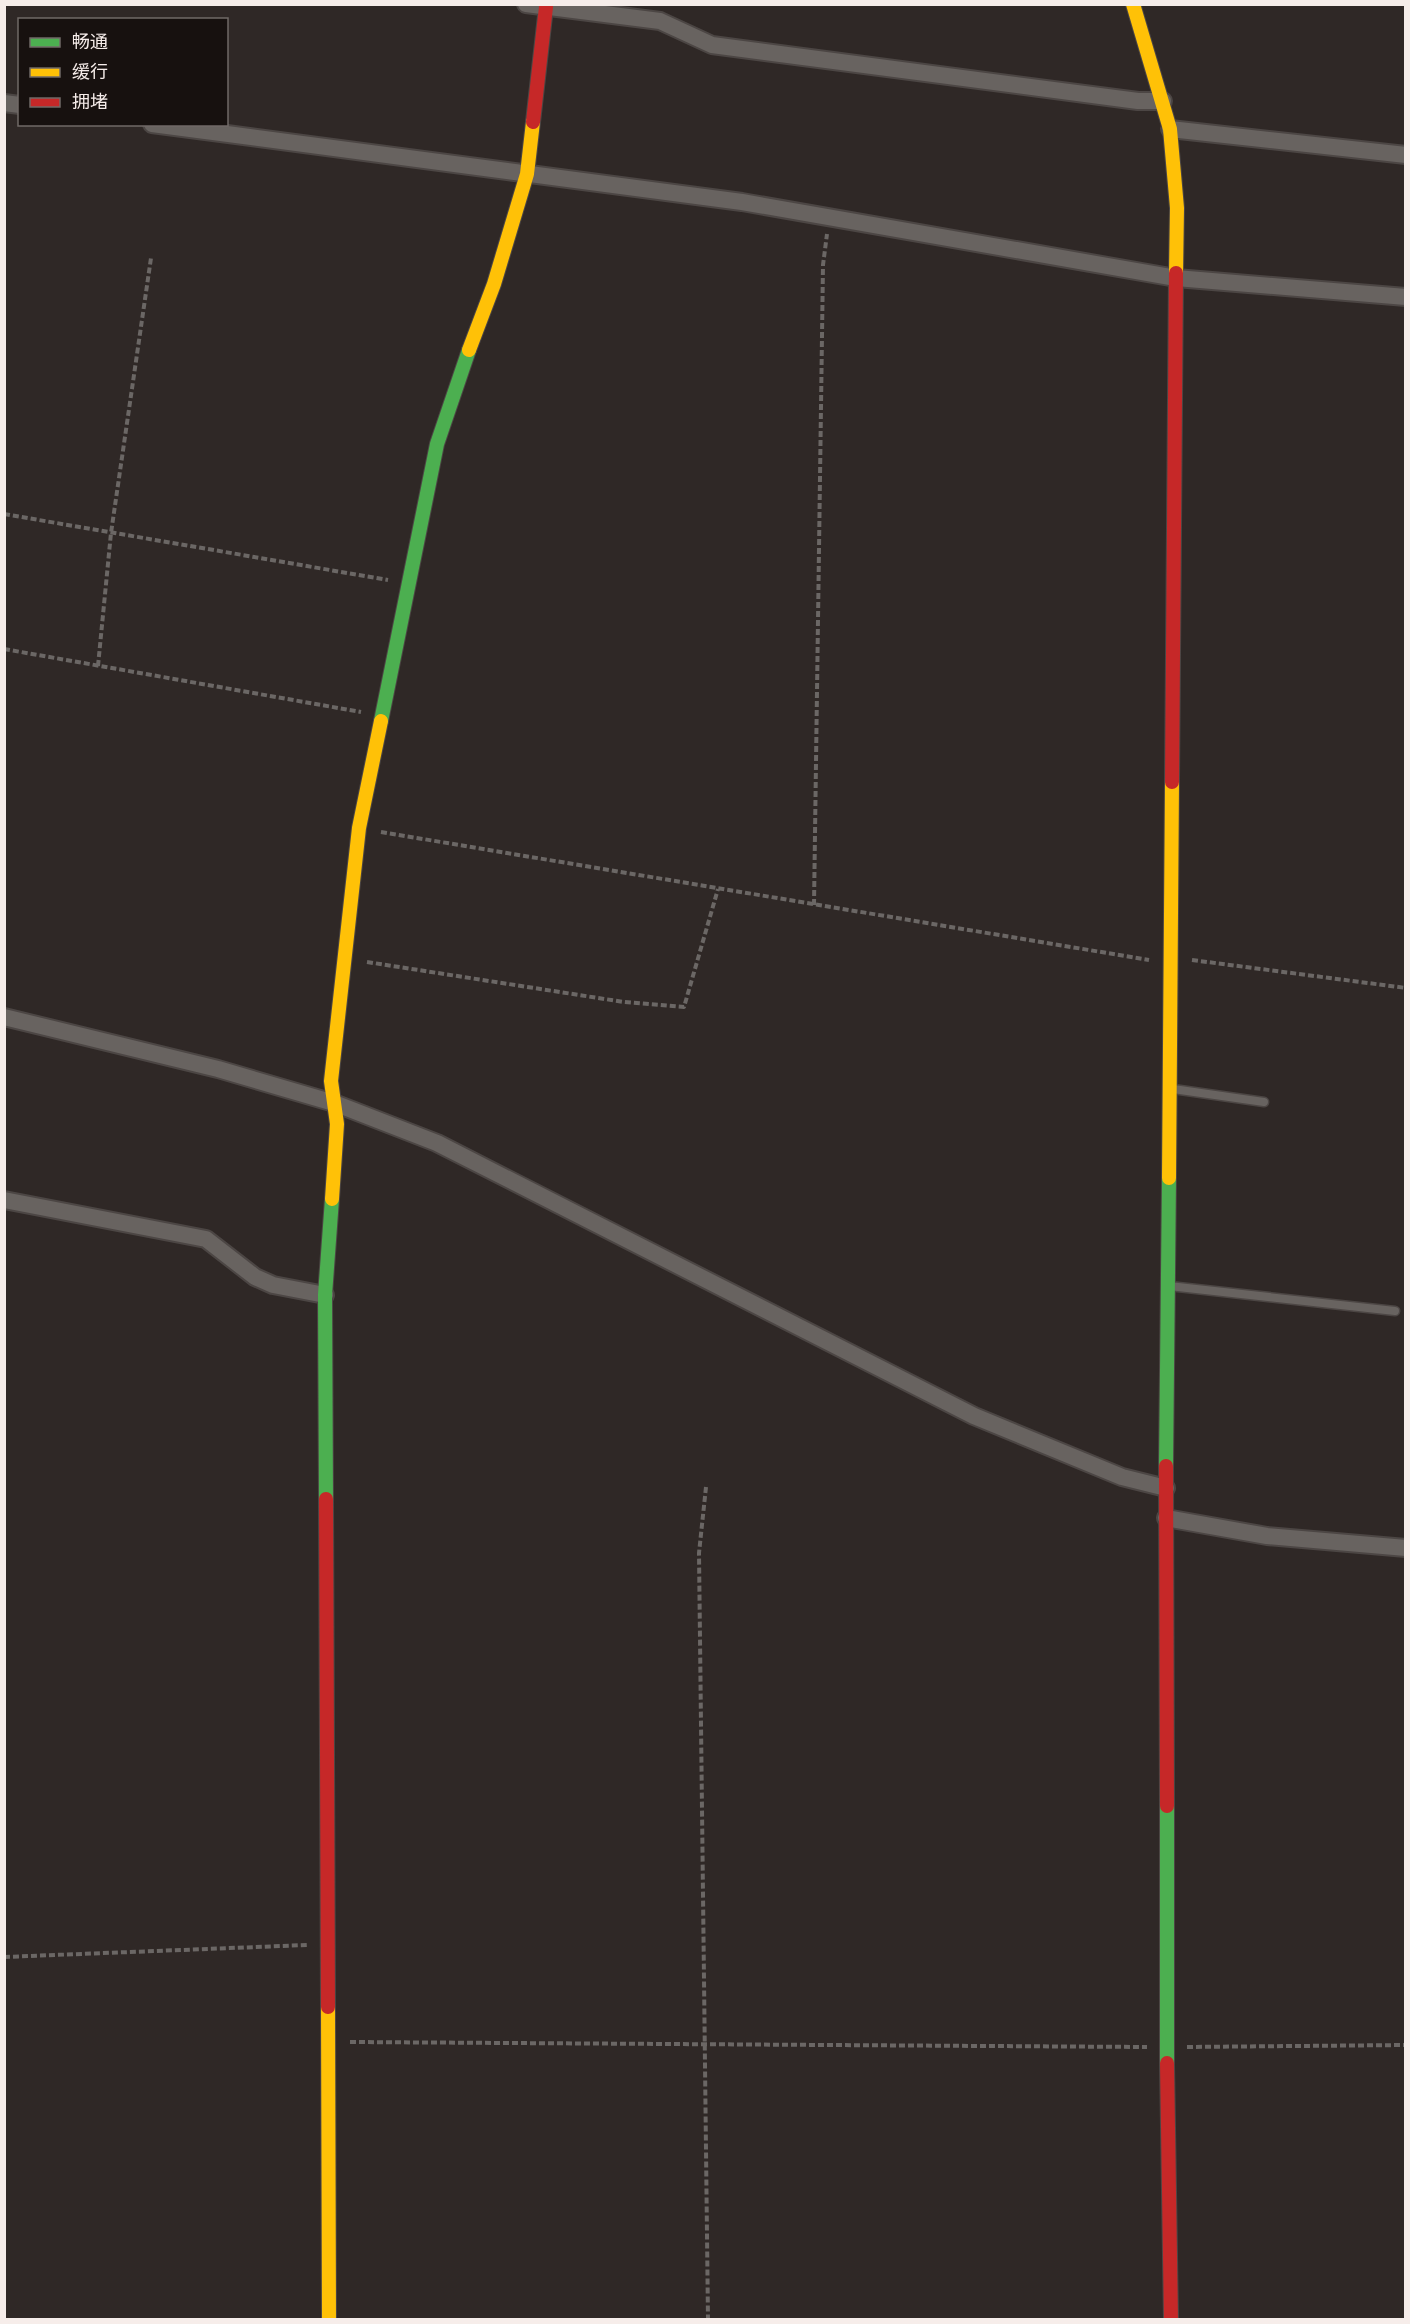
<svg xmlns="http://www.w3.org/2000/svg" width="1410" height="2324" font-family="'DM Sans','Noto Sans SC',sans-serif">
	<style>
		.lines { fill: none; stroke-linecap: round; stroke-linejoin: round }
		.lane-casing { stroke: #4c4644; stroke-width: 11 }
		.street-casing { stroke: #4c4644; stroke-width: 20 }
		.fast-casing { stroke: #4c4644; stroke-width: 16 }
		.slow-casing { stroke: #4c4644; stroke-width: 16 }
		.jam-casing { stroke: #4c4644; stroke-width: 16 }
		.path { stroke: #6b6765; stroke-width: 4; stroke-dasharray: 6 3; stroke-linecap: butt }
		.lane { stroke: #686360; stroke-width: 8 }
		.street { stroke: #686360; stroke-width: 16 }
		.fast { stroke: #4caf50; stroke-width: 14 }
		.slow { stroke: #ffc107; stroke-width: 14 }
		.jam { stroke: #c62828; stroke-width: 14 }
	</style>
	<rect width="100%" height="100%" fill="#2f2826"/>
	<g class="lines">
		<!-- lane casing -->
		<g class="lane-casing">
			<g id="lane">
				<polyline points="1173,1089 1264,1102"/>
				<polyline points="1169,1286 1395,1311"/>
			</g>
		</g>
		<!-- street casing -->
		<g class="street-casing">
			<g id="street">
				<polyline points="526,4 660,21 712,45 1138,101 1163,101"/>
				<polyline points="4,103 20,105"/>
				<polyline points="152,124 742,202 1176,278 1406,297"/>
				<polyline points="1170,129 1406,155"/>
				<polyline points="4,1017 218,1069 334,1103 437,1143 974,1416 1122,1477 1166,1488"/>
				<polyline points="4,1200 206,1239 255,1277 273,1285 325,1295"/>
				<polyline points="1166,1518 1267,1536 1406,1548"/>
			</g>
		</g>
		<!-- fast casing -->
		<g class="fast-casing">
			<g id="fast">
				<polyline points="381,721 437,444 469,350"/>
				<polyline points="1166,1466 1169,1178"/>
				<polyline points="326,1499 325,1295 332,1199"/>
				<polyline points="1167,1806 1167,2063"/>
			</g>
		</g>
		<!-- slow casing -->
		<g class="slow-casing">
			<g id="slow">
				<polyline points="1133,4 1170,129 1177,208 1176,273"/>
				<polyline points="469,350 494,284 527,174 533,122"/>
				<polyline points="1169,1178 1172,782"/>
				<polyline points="332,1199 337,1124 331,1081 359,828 381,721"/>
				<polyline points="328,2007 329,2320"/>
			</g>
		</g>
		<!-- jam casing -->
		<g class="jam-casing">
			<g id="jam">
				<polyline points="533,122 546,7"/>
				<polyline points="1172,782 1176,273"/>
				<polyline points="1166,1466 1167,1806"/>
				<polyline points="326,1499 328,2007"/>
				<polyline points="1167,2063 1171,2320"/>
			</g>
		</g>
		<!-- path -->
		<g class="path">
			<polyline points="4,514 388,580"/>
			<polyline points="4,649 361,712"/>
			<polyline points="98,666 111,533 151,258"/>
			<polyline points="381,832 1149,960"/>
			<polyline points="814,905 823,265 827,234"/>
			<polyline points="1192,960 1406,988"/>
			<polyline points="367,962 624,1002 684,1007 718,889"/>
			<polyline points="706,1487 699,1553 708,2320"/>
			<polyline points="4,1957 307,1945"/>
			<polyline points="350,2042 1147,2047"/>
			<polyline points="1187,2047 1406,2045"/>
		</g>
		<!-- lane -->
		<use href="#lane" class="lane"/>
		<!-- street -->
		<use href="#street" class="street"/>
		<!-- fast -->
		<use href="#fast" class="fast"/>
		<!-- slow -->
		<use href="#slow" class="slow"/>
		<!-- jam -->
		<use href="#jam" class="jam"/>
	</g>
	<!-- border -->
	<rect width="1410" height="2324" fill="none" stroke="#f6edea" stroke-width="12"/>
	<!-- legend -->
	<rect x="18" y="18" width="210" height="108" fill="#17110f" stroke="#706967" stroke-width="1.5"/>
	<rect x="30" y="38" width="30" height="9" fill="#4caf50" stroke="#706967" stroke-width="1.5"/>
	<text x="72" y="48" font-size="18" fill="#f6edea">畅通</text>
	<rect x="30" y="68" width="30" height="9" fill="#ffc107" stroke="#706967" stroke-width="1.5"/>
	<text x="72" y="78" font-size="18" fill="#f6edea">缓行</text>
	<rect x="30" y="98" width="30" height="9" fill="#c62828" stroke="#706967" stroke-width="1.5"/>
	<text x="72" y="108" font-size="18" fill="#f6edea">拥堵</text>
</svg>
